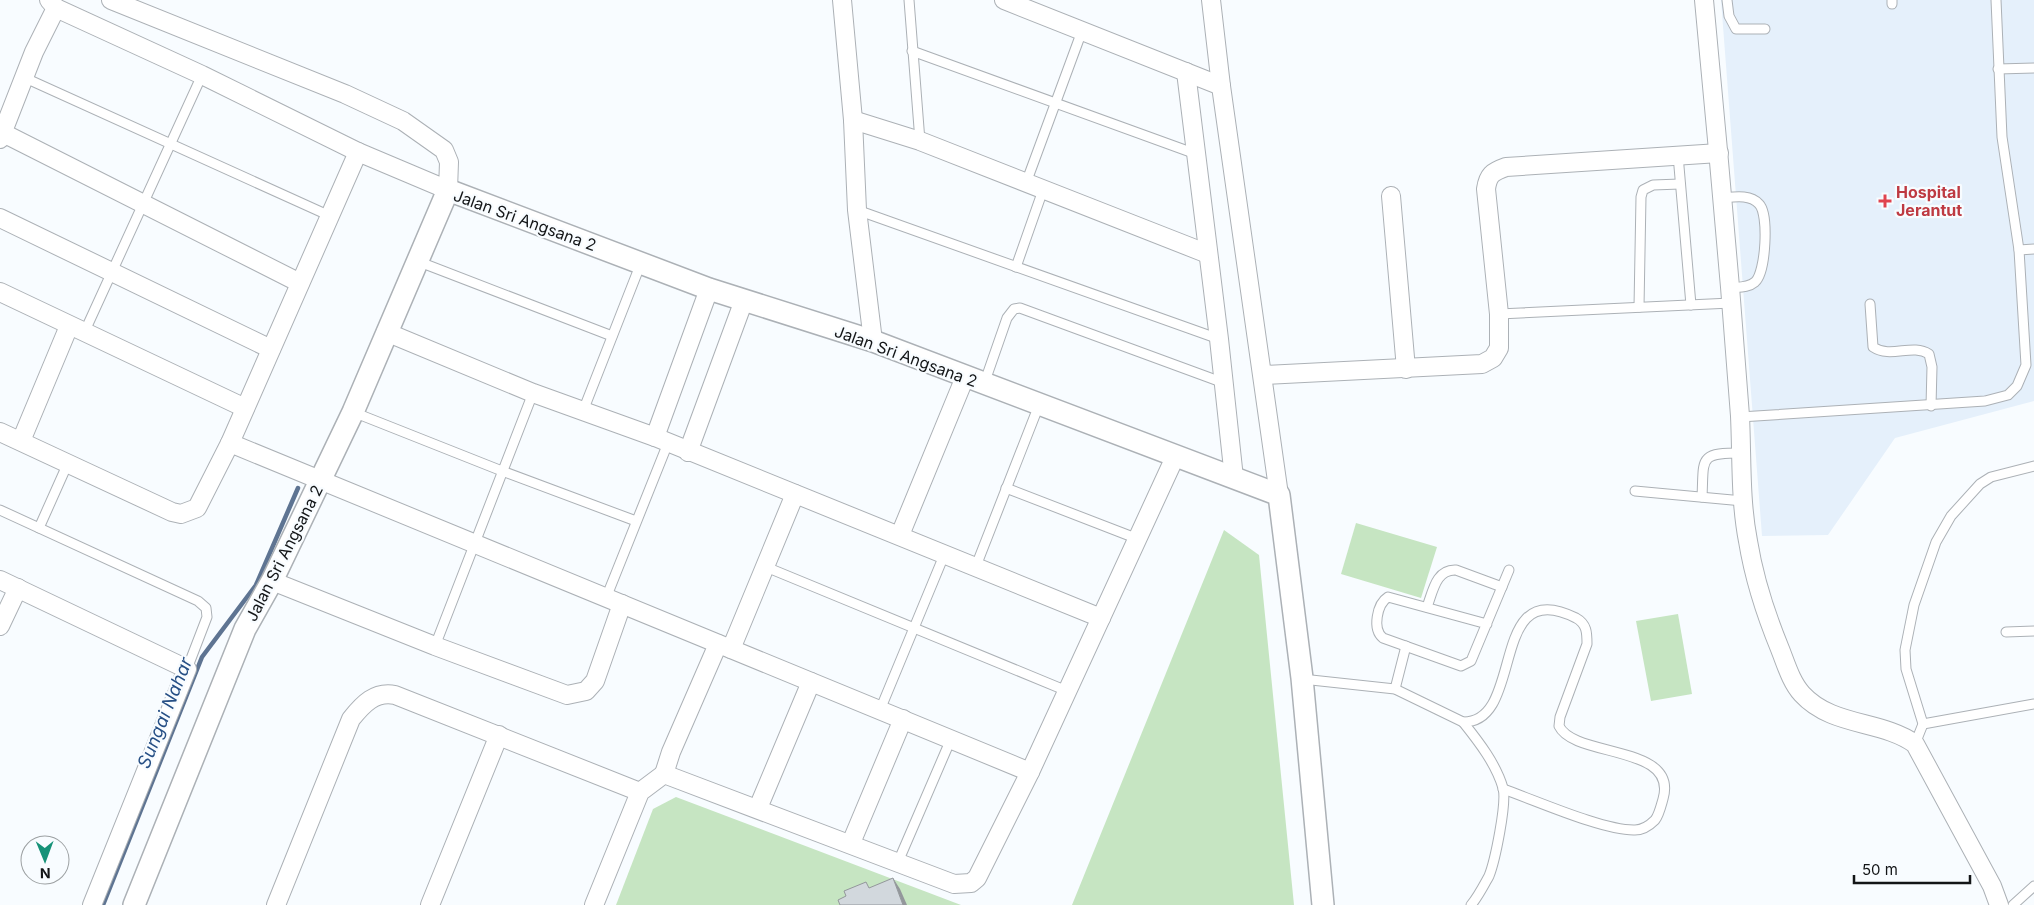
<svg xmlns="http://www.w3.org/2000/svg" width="2034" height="905" font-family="Inter,sans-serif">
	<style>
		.built { fill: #e5f0fb }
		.green { fill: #c6e5c2 }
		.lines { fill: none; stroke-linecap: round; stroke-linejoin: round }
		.stream { stroke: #5e7492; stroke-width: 4.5 }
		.service-casing { stroke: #acb1b6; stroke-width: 11 }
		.minor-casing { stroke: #acb1b6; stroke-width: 20 }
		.tertiary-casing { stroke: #acb1b6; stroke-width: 24 }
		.service { stroke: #fff; stroke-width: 9 }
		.minor { stroke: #fff; stroke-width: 18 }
		.tertiary { stroke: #fff; stroke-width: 21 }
		.shaded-wall { fill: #93979b }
		.building { fill: #d2d8dd; stroke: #93979b }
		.health-dot { fill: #e0444e; stroke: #f8fcff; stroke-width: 2 }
		.labels { text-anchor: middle; stroke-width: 4.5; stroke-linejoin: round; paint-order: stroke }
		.health-label { font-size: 16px; font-weight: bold; fill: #be3a42; stroke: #f8fcff; text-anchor: start }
		.street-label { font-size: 16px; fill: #131517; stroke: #f8fcff }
		.water-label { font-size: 18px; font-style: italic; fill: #264f85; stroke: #f8fcff }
	</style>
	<rect width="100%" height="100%" fill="#f8fcff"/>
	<!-- built -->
	<polygon class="built" points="1721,0 2034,0 2034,401 1895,438 1828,535 1762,536"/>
	<!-- green -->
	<g class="green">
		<polygon points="1356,523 1437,547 1421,598 1341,574"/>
		<polygon points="1224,530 1259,555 1294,905 1072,905"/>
		<polygon points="1678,614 1692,694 1651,701 1636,621"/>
		<polygon points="676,797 961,905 616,905 653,809"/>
	</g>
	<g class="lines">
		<!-- stream -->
		<polyline class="stream" points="103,905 202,657 256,585 298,488"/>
		<!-- service casing -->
		<g class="service-casing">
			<g id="service">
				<polyline points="909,0 920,141"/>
				<polyline points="1727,0 1729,16 1736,29 1765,29"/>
				<polyline points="1892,0 1892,4"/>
				<polyline points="912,51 1196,154"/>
				<polyline points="1998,69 2034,68"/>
				<polyline points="23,77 330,216"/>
				<polyline points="1678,155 1691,305"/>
				<polyline points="1026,183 1082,31"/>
				<path d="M1722,198C1734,197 1750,194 1759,204C1769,214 1766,272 1755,282C1748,288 1738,287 1730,288"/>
				<polyline points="857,210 1219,339"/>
				<polyline points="2019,250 2034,249"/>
				<polyline points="417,261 612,336"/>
				<polyline points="1016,267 1043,190"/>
				<path d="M1870,304L1873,347C1891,359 1912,343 1929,354L1932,367L1931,406"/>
				<polyline points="1639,307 1641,197 1643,190 1653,185 1680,184"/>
				<polyline points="1499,314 1731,303"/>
				<polyline points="84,333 202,75"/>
				<polyline points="984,384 1007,318 1014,309 1020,308 1224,383"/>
				<polyline points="583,411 641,263"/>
				<polyline points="353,412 502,471 636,521"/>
				<polyline points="1740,417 1985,401 2008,395 2017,386 2026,365 2019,250 2002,137 1996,0"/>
				<polyline points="1006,488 1138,539"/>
				<polyline points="1635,491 1743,501"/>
				<path d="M1702,497C1704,458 1698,453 1741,453"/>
				<polyline points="0,510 198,601 206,608 207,617 187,669"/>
				<polyline points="39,528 68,463"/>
				<polyline points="976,566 1039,405"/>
				<polyline points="766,567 1067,691"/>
				<polyline points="606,598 668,443"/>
				<path d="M1427,607C1433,591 1436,569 1456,570L1502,587"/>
				<path d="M1487,624L1388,597C1377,604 1372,629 1383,638L1461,666L1471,661L1509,570"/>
				<polyline points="2006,632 2034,631"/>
				<polyline points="435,646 533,393"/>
				<path d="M1302,679L1395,689L1463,722C1526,723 1487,573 1576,618C1587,624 1587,633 1587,644L1560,717L1559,726C1574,758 1679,744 1663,799C1661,806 1659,815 1655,820C1649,826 1643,830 1635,830C1604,831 1535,800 1503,789"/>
				<polyline points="1395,689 1406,646"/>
				<polyline points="880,710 945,553"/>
				<path d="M1463,722C1479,742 1496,764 1503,788C1507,803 1495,861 1489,876C1484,885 1478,897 1471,905"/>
				<polyline points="1923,724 2034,704"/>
				<polyline points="1915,744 1923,724 1906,669 1905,650 1914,605 1936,542 1951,516 1980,484 1991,477 2034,466"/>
				<polyline points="898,862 951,739"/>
				<polyline points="2013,905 2034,886"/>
			</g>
		</g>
		<!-- minor casing -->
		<g class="minor-casing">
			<g id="minor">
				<polyline points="842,0 853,120 857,210 873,341"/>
				<polyline points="1004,0 1221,86"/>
				<polyline points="1211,0 1221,86 1279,495"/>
				<path d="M1704,0C1713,96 1722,191 1730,287C1733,330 1737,373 1740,416C1742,458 1740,500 1748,541C1754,578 1766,615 1780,649C1786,664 1791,682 1802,694C1832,727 1882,720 1915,744L1992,886L1999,905"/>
				<polyline points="56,8 202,75 358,152 448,190 449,162 444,150 403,121 345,94 111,0"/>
				<polyline points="1186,72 1219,339 1234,478"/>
				<polyline points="853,120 920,141 1208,254"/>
				<polyline points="3,133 300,283"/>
				<polyline points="0,139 34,52 56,8 49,0"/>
				<polyline points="1391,196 1406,369"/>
				<polyline points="0,218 271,349"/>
				<polyline points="0,292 245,408"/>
				<polyline points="386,332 533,393 655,437 1101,618"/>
				<path d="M1263,375L1482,364L1493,358L1499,348V314L1486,189C1488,175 1492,172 1506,167L1719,153"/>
				<polyline points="0,432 172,512 181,514 197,508 230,443 358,152"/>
				<polyline points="655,437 709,289"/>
				<polyline points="21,441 69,326"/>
				<polyline points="230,443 1030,772"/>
				<polyline points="688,452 744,300"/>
				<polyline points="900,535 965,377"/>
				<polyline points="0,580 187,669 92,905"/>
				<polyline points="272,581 435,646 567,695 586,691 595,681 622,604"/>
				<polyline points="0,626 18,588"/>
				<polyline points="731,649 795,494"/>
				<polyline points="664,774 671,752 718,644"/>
				<polyline points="758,808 811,682"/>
				<polyline points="851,843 903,719"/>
				<path d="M276,905L351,719C363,704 375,691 395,695L640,792"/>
				<polyline points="430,905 499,735"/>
				<polyline points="594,905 640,792 664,774 954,884 971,883 977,878 1030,772 1175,457"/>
			</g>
		</g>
		<!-- tertiary casing -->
		<g class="tertiary-casing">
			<polyline id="tertiary" points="134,905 245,629 272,581 353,412 448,190 709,289 873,341 1279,495 1302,678 1323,905"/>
		</g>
		<!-- service -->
		<use href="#service" class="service"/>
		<!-- minor -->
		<use href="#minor" class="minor"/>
		<!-- tertiary -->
		<use href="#tertiary" class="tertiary"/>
	</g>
	<!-- shaded-wall -->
	<polygon class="shaded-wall" points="893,878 900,889 907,905 903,905"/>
	<!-- building -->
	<polygon class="building" points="893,878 903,905 840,905 838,900 846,896 844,891 866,882 869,888"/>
	<!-- markers -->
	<path class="health-dot" d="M1882.5 193.5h5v5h5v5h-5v5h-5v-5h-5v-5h5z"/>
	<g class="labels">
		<!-- health labels -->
		<g class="health-label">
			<text x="1896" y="198">Hospital<tspan x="1896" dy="18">Jerantut</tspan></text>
		</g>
		<!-- street labels -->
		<g class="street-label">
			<text transform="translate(525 220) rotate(20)" y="6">Jalan Sri Angsana 2</text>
			<text transform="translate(906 356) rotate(20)" y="6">Jalan Sri Angsana 2</text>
			<text transform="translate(284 553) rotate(-63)" y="6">Jalan Sri Angsana 2</text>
		</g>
		<!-- water labels -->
		<g class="water-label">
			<text transform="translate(165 713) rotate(-68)" y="6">Sungai Nahar</text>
		</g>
	</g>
	<!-- north arrow -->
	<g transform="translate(45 860) rotate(179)"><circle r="24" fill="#f8fcff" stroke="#9ca0a2"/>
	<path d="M0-4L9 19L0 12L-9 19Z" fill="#169278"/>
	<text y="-8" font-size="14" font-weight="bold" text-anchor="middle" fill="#131517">N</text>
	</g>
	<!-- scale -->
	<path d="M1854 875v8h116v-8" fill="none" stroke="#131517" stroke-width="2.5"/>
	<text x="1862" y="875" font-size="15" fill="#131517" stroke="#f8fcff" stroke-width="4" paint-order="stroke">50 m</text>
</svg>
